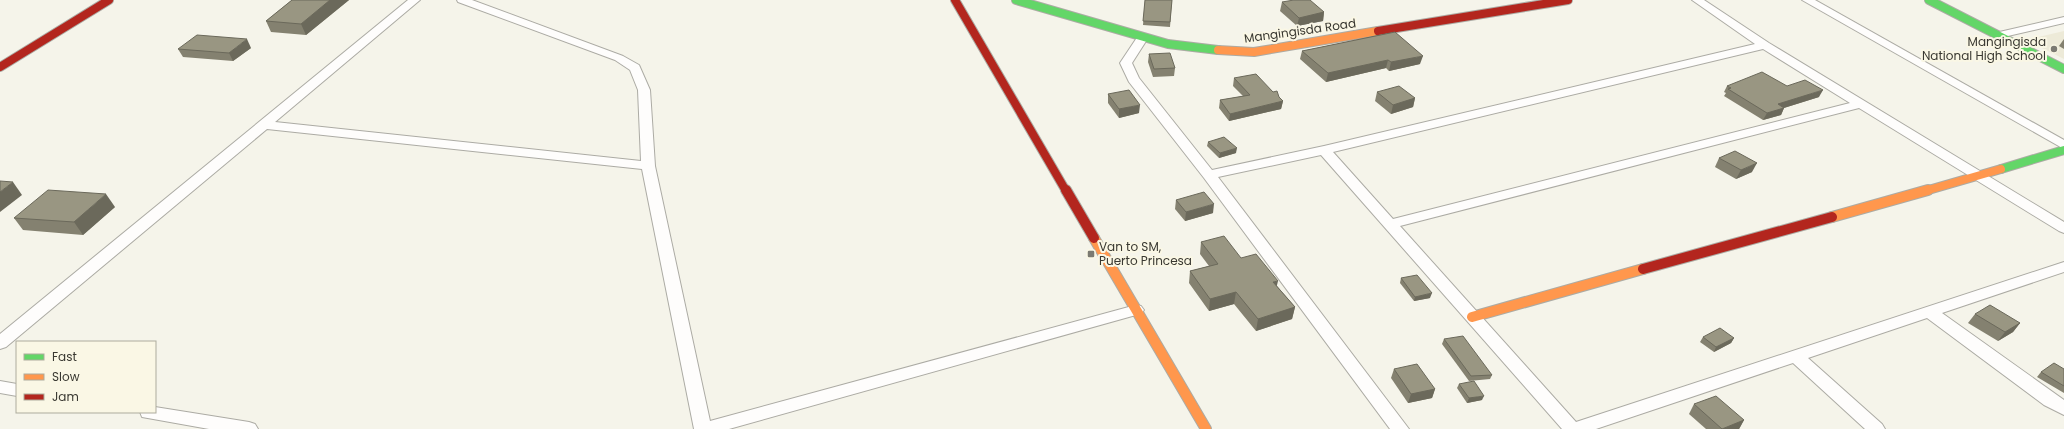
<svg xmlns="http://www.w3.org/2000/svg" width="2064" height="429" font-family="Poppins,sans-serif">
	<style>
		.built { fill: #edead8 }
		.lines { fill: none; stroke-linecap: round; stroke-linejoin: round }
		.street-casing { stroke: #acaba4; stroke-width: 2 }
		.fast-casing { stroke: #acaba4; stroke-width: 10 }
		.slow-far1-casing { stroke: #acaba4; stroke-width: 10 }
		.slow-casing { stroke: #acaba4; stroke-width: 12 }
		.jam-far1-casing { stroke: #acaba4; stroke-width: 10 }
		.jam-casing { stroke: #acaba4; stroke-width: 12 }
		.street { fill: #fefdfc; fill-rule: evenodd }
		.fast { stroke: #63d668; stroke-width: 8 }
		.slow-far1 { stroke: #ff974d; stroke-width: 8 }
		.slow { stroke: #ff974d; stroke-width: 10 }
		.jam-far1 { stroke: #b3261e; stroke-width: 8 }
		.jam { stroke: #b3261e; stroke-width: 10 }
		.wall { fill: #848170 }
		.shaded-wall { fill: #6b695b }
		.building { fill: #999682; stroke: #6b695b }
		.poi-dot { fill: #7b7a72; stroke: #faf7e5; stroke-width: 1.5 }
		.labels { text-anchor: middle; stroke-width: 4; stroke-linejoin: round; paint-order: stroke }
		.street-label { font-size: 12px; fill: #393831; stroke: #faf7e5 }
		.poi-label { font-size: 12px; fill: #393831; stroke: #faf7e5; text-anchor: end }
	</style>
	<rect width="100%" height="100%" fill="#f5f4ea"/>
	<!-- built -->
	<polygon class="built" points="2064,31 2064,59 2026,40"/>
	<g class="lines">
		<!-- street casing -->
		<g class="street-casing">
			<g id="street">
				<polygon points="408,0 420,0 275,122 641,161 638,90 630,70 615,60 458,2 457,0 472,0 623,56 639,65 650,90 655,166 710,421 1136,305 1141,306 1144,310 1141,314 1136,315 729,429 694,429 642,169 267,129 6,347 0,349 0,334"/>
				<path d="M1692,0H1704L1769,43L2064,222V233L2059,231L1859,108L1400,226L1576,422L2064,262V272L1942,313L2064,400V415L2044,405L1927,318L1808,358L1882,424L1885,429H1865L1793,363L1596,429H1562L1321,155L1218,177L1409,429H1390L1204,178L1129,82L1120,63L1138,36H1146L1148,38L1132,63L1139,78L1212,170L1324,146L1755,44ZM1763,49L1850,103L1393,219L1333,152Z"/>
				<polygon points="1802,0 1815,0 2064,140 2064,149"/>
				<polygon points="2064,17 2064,23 1999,38 1993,35 1995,33"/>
				<polygon points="0,381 17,384 17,396 0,393"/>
				<polygon points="155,407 249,422 255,424 258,429 209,429 142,417 140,412 155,412"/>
			</g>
		</g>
		<!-- fast casing -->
		<g class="fast-casing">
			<g id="fast">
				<polyline points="1016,0 1168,44 1218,50"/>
				<polyline points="1929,0 2064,69"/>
				<polyline points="2001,169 2064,150"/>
			</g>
		</g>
		<!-- slow-far1 casing -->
		<g class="slow-far1-casing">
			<g id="slow-far1">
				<polyline points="1218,50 1254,52 1378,31"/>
				<polyline points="1925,191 2001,169"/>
			</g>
		</g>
		<!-- slow casing -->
		<g class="slow-casing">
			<g id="slow">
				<polyline points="1832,217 1928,190"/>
				<polyline points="1094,238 1206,429"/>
				<polyline points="1472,317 1643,269"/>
			</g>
		</g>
		<!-- jam-far1 casing -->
		<g class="jam-far1-casing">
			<g id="jam-far1">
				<polyline points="955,0 1066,191"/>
				<polyline points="1378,31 1568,0"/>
				<polyline points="0,67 109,0"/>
			</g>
		</g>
		<!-- jam casing -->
		<g class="jam-casing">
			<g id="jam">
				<polyline points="1066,190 1094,238"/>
				<polyline points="1643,269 1832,217"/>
			</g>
		</g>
		<!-- street -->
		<use href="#street" class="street"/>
		<!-- fast -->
		<use href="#fast" class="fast"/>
		<!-- slow-far1 -->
		<use href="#slow-far1" class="slow-far1"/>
		<!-- slow -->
		<use href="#slow" class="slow"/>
		<!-- jam-far1 -->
		<use href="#jam-far1" class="jam-far1"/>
		<!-- jam -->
		<use href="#jam" class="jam"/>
	</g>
	<!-- wall -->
	<g class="wall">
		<polygon points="292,0 349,0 306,35 271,32 266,21"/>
		<polygon points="1145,0 1172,0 1170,27 1143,25"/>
		<polygon points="1282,2 1324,12 1323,21 1297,26 1280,11"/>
		<polygon points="1395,32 1420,64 1389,71 1386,68 1326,82 1300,59 1302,51"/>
		<polygon points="2064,39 2064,49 2059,46"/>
		<polygon points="251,48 233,61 183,57 178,49"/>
		<polygon points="1149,54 1175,68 1174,76 1153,77 1148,62"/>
		<polygon points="1234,78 1279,97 1283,101 1281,109 1229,121 1219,108 1220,100 1243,96 1233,86"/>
		<polygon points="1727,86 1787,86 1819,97 1784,108 1781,115 1763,120 1724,96 1726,93 1724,92"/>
		<polygon points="1377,92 1415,98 1413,107 1391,114 1375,101"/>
		<polygon points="1108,94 1139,113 1119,118 1108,103"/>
		<polygon points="1208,142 1236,153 1219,158 1207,146"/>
		<polygon points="1719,158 1752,172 1736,179 1715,167"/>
		<polygon points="1176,200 1213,213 1185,221 1175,209"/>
		<polygon points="115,207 83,235 23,230 14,218"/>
		<polygon points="1201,242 1241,258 1277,286 1295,307 1292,319 1256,331 1234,304 1209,311 1189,283 1190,271 1209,266 1200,254"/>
		<polygon points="1401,278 1430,298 1414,301 1400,283"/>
		<polygon points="1975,314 2020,323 2013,332 1998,341 1968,323"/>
		<polygon points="1703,337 1734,338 1731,343 1714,352 1700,342"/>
		<polygon points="1444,339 1492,375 1490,379 1469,381 1442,344"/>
		<polygon points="1394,369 1435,389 1432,398 1408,403 1391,378"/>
		<polygon points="2064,369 2064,393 2037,377 2041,372"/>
		<polygon points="1459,384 1482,400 1467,403 1457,388"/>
		<polygon points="1694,404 1744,420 1739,429 1706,429 1689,414"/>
	</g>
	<!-- shaded-wall -->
	<g class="shaded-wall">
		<polygon points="330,0 349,0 306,35 301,24"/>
		<polygon points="1324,12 1323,21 1297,26 1299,18"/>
		<polygon points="247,39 251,48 233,61 229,53"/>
		<polygon points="1423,56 1420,64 1389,71 1391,62"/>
		<polygon points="1388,60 1386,68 1326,82 1328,73"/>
		<polygon points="1823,90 1819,97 1774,111 1778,104"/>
		<polygon points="1415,98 1413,107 1391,114 1393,105"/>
		<polygon points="1283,101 1281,109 1229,121 1230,114"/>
		<polygon points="1140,105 1139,113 1119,118 1119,109"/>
		<polygon points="1784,108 1781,115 1763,120 1767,113"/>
		<polygon points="1237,148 1236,153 1219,158 1220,153"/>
		<polygon points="1757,163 1752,172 1736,179 1741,170"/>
		<polygon points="13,182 22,195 0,212 0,192"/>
		<polygon points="106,194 115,207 83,235 74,222"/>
		<polygon points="1214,204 1213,213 1185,221 1186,212"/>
		<polygon points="1278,281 1275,293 1273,282"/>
		<polygon points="1236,292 1234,304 1209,311 1210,299"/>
		<polygon points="1432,293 1430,298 1414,301 1415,297"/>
		<polygon points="1295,307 1292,319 1256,331 1258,319"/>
		<polygon points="2020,323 2013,332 1998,341 2005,332"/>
		<polygon points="1734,338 1731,343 1714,352 1716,347"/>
		<polygon points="1435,389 1432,398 1408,403 1411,394"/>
		<polygon points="1484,396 1482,400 1467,403 1469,398"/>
		<polygon points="1744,420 1739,429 1722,429"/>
	</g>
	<!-- building -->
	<g class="building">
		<polygon points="292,0 330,0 301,24 266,21"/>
		<polygon points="1145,0 1172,0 1170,22 1143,21"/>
		<polygon points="1294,0 1310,0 1324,12 1299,18 1282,2"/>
		<polygon points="1395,32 1423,56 1391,62 1388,60 1328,73 1302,51"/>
		<polygon points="197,35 247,39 229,53 178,49"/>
		<polygon points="1170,53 1175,68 1154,69 1149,54"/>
		<polygon points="1762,72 1787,86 1805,80 1823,90 1778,104 1784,108 1767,113 1728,89 1731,88 1727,86"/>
		<polygon points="1256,74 1273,92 1277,91 1279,97 1283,101 1230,114 1220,100 1250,95 1234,78"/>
		<polygon points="1399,86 1415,98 1393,105 1377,92"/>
		<polygon points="1129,90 1140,105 1119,109 1108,94"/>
		<polygon points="1224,137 1237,148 1220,153 1208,142"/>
		<polygon points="1735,151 1757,163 1741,170 1719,158"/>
		<polygon points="0,181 13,182 0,192"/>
		<polygon points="48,190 106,194 74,222 14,218"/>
		<polygon points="1204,192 1214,204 1186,212 1176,200"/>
		<polygon points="1224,236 1241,258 1256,254 1278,281 1273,282 1295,307 1258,319 1236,292 1210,299 1190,271 1218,264 1201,242"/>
		<polygon points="1417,275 1432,293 1415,297 1401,278"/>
		<polygon points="1990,305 2020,323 2005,332 1975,314"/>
		<polygon points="1720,328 1734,338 1716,347 1703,337"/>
		<polygon points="1463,336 1492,375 1471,376 1444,339"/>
		<polygon points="2054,363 2064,369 2064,386 2041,372"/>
		<polygon points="1417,364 1435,389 1411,394 1394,369"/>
		<polygon points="1474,381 1484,396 1469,398 1459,384"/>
		<polygon points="1716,396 1744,420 1722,429 1694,404"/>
	</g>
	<!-- markers -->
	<g class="poi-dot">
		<circle cx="2054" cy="49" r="4"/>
		<rect x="1087" y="250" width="8" height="8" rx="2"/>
	</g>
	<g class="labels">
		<!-- street labels -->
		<g class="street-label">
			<text transform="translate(1300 31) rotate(-8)" y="4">Mangingisda Road</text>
		</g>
		<!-- poi labels -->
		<g class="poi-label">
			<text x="2046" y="46">Mangingisda<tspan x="2046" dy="14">National High School</tspan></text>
			<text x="1099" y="251" text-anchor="start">Van to SM,<tspan x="1099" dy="14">Puerto Princesa</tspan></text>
		</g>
	</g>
	<!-- legend -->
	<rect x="16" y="341" width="140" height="72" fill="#faf7e5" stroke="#adab9d"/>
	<rect x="24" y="354" width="20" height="6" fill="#63d668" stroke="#adab9d"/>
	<text x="52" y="361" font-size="12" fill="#393831">Fast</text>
	<rect x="24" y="374" width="20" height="6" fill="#ff974d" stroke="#adab9d"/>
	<text x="52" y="381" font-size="12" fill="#393831">Slow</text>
	<rect x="24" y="394" width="20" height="6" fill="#b3261e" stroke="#adab9d"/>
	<text x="52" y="401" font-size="12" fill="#393831">Jam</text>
</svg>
